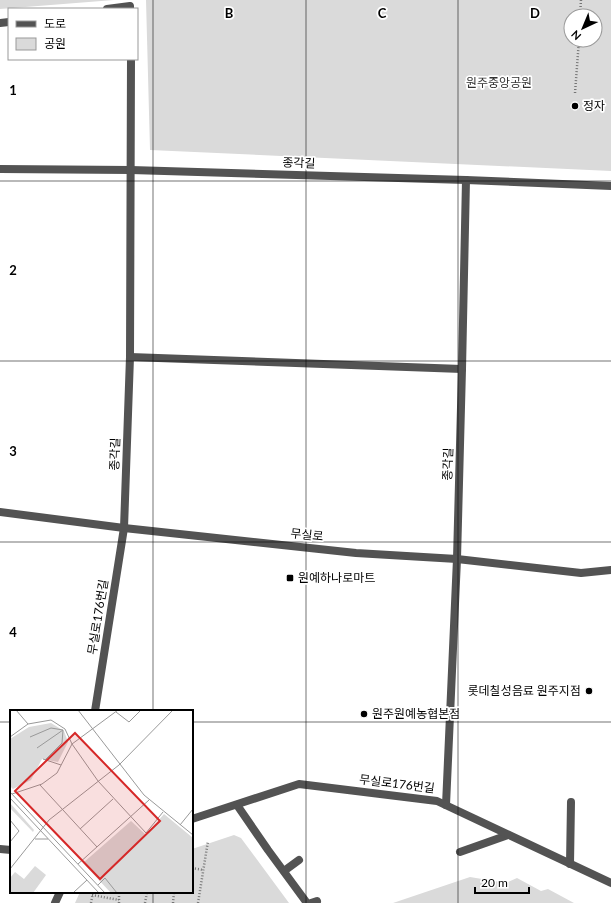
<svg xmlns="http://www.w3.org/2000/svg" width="611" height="903" font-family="Lato,'Noto Sans KR',sans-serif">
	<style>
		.green { fill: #dadada; fill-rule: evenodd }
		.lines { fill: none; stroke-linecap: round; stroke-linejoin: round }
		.path { stroke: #757575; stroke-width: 2.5; stroke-dasharray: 1 2; stroke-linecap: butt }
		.service { stroke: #535353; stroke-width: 8 }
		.minor { stroke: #535353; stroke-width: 8 }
		.tertiary { stroke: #535353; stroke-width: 8 }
		.grid { fill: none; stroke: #000; stroke-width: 1; stroke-opacity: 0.55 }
		.poi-dot { fill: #000; stroke: #fff; stroke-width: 1.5 }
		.labels { text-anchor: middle; stroke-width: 3.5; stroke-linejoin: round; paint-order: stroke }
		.park-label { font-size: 12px; fill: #313131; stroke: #fff }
		.poi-label { font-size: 12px; fill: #000; stroke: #fff; text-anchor: start }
		.street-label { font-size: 12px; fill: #000; stroke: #fff }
		.inset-road { fill: none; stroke: #999; stroke-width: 1 }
		.view { fill: #d62828; fill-opacity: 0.15; stroke: #d62828; stroke-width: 2 }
		.inset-edge { fill: none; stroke: #000; stroke-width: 2 }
		.grid-label { font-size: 13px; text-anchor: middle; font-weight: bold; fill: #000; stroke: #fff; stroke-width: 3.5; stroke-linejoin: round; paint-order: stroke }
	</style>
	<rect width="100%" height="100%" fill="#fff"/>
	<!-- green -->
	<g class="green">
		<polygon points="0,0 114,0 0,9"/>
		<path d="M146,0H611V171L150,150ZM571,16H595V40H571Z"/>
		<polygon points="234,835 241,838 289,903 75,903 80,892 192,892 192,849"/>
		<polygon points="470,877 506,883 517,878 541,891 548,889 574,903 393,903"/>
	</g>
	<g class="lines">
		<!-- path -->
		<g class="path">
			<polyline points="580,16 581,0"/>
			<polyline points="575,93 579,40"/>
			<polyline points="192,868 203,870"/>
			<polyline points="92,895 119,900"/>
			<polyline points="91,903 93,892"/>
			<polyline points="119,903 119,892"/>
			<polyline points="145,903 147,892"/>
			<polyline points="173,903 174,892"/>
			<polyline points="198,903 208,841"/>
		</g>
		<!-- service -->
		<g class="service">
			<polyline points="107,9 130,6 130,9"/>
			<polyline points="0,23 9,22"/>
			<polyline points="0,169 131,170 466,180 611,186"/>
			<polyline points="130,357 462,369"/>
			<polyline points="95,711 124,528 130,357 131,59"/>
			<polyline points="237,805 268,850 307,903"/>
			<polyline points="446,805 457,559 462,369 466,180"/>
			<polyline points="0,849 11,850"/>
			<polyline points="460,852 508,835"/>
			<polyline points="570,864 571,802"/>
			<polyline points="284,871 299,860"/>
			<polyline points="311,903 317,901"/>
		</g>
		<!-- minor -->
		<g class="minor">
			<polyline points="192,819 299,784 437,801 611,883"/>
			<polyline points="55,903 60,892"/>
		</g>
		<!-- tertiary -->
		<polyline class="tertiary" points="0,512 124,528 356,553 457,559 581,573 611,570"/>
	</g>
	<!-- grid -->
	<path class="grid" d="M153,0V711M306,0V903M458,0V903M0,181H611M0,361H611M0,542H611M0,722H11M192,722H611M153,892V903"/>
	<!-- markers -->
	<g class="poi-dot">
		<circle cx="575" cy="106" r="4"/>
		<rect x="286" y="574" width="8" height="8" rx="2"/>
		<circle cx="589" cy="691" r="4"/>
		<circle cx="364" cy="714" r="4"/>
	</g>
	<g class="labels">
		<!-- park labels -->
		<g class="park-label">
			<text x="499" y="87">원주중앙공원</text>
		</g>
		<!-- poi labels -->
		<g class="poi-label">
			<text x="583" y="110">정자</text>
			<text x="298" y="582">원예하나로마트</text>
			<text x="581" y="695" text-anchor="end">롯데칠성음료 원주지점</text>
			<text x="372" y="718">원주원예농협본점</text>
		</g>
		<!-- street labels -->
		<g class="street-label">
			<text transform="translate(299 163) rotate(2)" y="4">종각길</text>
			<text transform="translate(115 454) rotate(-88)" y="4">종각길</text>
			<text transform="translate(448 464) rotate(-88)" y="4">종각길</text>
			<text transform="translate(307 535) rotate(6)" y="4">무실로</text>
			<text transform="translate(98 617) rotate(-81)" y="4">무실로176번길</text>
			<text transform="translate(397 784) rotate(7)" y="4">무실로176번길</text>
		</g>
	</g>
	<!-- overview -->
	<g transform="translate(10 710)">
		<rect width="183" height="183" fill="#fff"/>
		<path d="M41,13L54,21L58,32L48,52L32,49L21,70L3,79L0,76V29L19,17ZM0,93L24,120L23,122L0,98ZM154,104L183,128V183H101L73,153L121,111L136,125ZM25,156L36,165L23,183H0V168L5,162L14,169Z" fill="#dadada"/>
		<path class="inset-road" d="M6,0L18,14M68,0L134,85L183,125M108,0L62,34L88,71L136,123L153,102M106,2L119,12L131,0M0,27L18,14L41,10L55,19L62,34L47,63L32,74L2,84M20,27L41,18L53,20L52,33L35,50M27,38L53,20M33,49L51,55M30,75L87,137M0,82L95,183M0,88L89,183M0,110L9,121L0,132M170,115L183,99M70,119L103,89M25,129H38M68,154L139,90M0,159L39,110L109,55L163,0M88,175L95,168L107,183M64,182L77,170"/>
		<path class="view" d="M65,23L150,111L90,169L5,81Z"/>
		<rect width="183" height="183" class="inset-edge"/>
	</g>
	<g class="grid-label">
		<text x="229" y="18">B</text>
		<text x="382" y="18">C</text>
		<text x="535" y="18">D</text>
		<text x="13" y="95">1</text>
		<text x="13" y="275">2</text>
		<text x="13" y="456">3</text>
		<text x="13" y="637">4</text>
	</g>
	<!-- legend -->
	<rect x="8" y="8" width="130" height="52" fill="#ffffff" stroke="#999999"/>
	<rect x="16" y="21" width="20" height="6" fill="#535353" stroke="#999999"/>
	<text x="44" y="28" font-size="12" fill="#000000">도로</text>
	<rect x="16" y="38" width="20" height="12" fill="#dadada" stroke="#999999"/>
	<text x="44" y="48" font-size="12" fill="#000000">공원</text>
	<!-- north arrow -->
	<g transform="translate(583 28) rotate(224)"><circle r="19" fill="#ffffff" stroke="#999999"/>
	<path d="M0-3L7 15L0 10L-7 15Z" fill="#000000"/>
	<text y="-6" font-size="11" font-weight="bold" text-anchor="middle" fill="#000000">N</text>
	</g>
	<!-- scale -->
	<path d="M475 887v6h54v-6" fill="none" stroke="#000000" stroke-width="2"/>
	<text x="481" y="887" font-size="12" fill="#000000" stroke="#ffffff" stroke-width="3" paint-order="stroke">20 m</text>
</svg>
